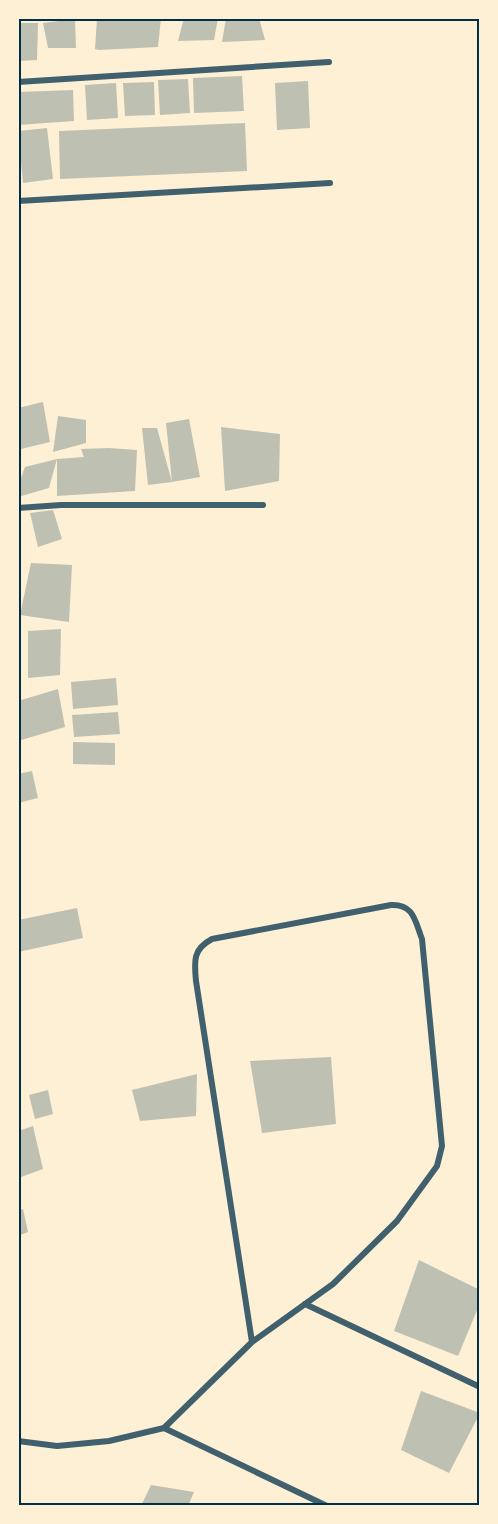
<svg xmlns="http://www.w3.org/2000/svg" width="498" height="1524" font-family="'Alegreya Sans',sans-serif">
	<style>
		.building { fill: #bec0b2 }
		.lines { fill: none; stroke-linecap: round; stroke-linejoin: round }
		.minor { stroke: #3f606c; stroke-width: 6 }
		.neatline { fill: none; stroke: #003049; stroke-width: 2 }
	</style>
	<rect width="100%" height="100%" fill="#fdf0d5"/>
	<!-- building -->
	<g class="building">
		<polygon points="114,18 161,18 158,47 99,50 95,49 97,19"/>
		<polygon points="184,18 218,18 214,40 178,41"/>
		<polygon points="226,18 259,18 265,40 222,42"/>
		<polygon points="75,19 76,48 48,48 43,23"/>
		<polygon points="18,23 38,23 37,60 18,61"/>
		<polygon points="242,76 244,111 194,113 193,78"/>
		<polygon points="188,79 190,113 160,115 158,80"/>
		<polygon points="308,81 310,128 277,130 275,83"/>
		<polygon points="154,82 155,115 125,116 123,83"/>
		<polygon points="116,83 118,118 87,120 85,85"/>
		<polygon points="73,90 74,121 18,125 18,92"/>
		<polygon points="245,123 247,171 60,179 59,131"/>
		<polygon points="47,128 53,179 23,183 18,131"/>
		<polygon points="43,402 50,442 21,449 18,408"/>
		<polygon points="58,416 86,420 86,443 53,452"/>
		<polygon points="189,419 200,477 172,482 148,485 142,428 157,428 172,482 166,423"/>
		<polygon points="221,427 280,434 279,481 225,491"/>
		<polygon points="108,448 137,450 135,491 57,496 57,459 84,457 81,449"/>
		<polygon points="57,459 49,488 18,497 18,486 25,467"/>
		<polygon points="53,510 62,539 38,547 30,513"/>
		<polygon points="31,563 72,565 69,622 20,615"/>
		<polygon points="61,629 60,675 28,678 28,631"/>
		<polygon points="116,678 118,705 73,709 71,682"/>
		<polygon points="58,689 65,727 18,741 18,701"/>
		<polygon points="118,712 120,734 74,737 72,715"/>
		<polygon points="73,742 115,743 115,765 73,764"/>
		<polygon points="32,771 38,798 18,803 18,774"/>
		<polygon points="77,908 83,938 18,952 18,920"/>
		<polygon points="331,1057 336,1124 262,1133 250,1061"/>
		<polygon points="197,1074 196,1116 140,1121 132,1090"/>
		<polygon points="48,1090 53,1114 35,1119 29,1095"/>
		<polygon points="33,1126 43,1169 21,1177 18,1170 18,1131"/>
		<polygon points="23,1209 28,1232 18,1236 18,1210"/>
		<polygon points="419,1260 480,1290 480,1303 458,1356 394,1331"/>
		<polygon points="421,1391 480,1413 449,1473 401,1450"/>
		<polygon points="151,1485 194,1492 188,1506 141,1506"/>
	</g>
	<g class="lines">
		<!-- minor -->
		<g class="minor">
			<polyline points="18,82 329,62"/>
			<polyline points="18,201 330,183"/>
			<polyline points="18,508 61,505 263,505"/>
			<polyline points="305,1304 480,1387"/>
			<polyline points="164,1428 327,1506"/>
			<path d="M18,1441L57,1446L109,1441L164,1428L252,1342L333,1284L397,1221L437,1166L442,1146L422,939C415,921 414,904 391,905L212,939C193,949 194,961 196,981L252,1342"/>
		</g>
	</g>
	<!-- border -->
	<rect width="498" height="1524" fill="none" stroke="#fdf0d5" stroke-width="39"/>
	<rect x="20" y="20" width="458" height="1484" class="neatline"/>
</svg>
